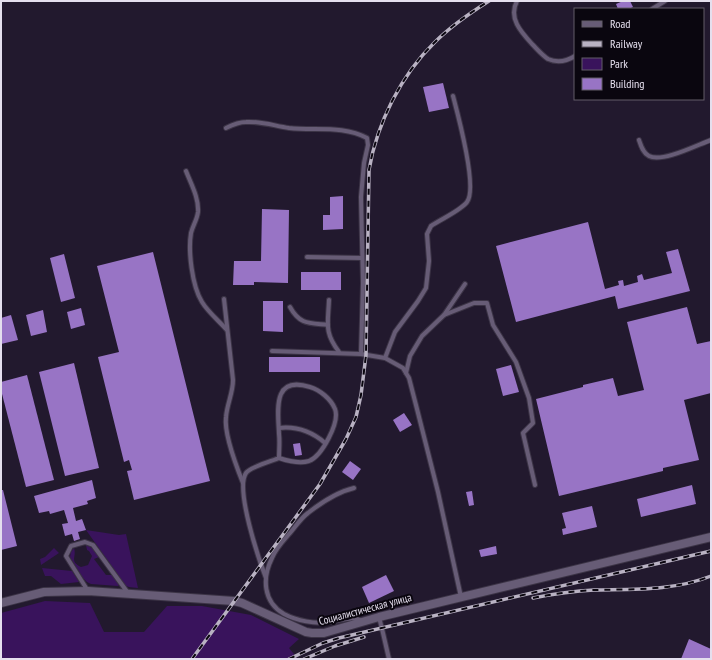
<svg xmlns="http://www.w3.org/2000/svg" width="712" height="660" font-family="'PT Sans Narrow',sans-serif">
	<style>
		.green { fill: #39135c }
		.building { fill: #9874c5 }
		.lines { fill: none; stroke-linecap: round; stroke-linejoin: round }
		.lane-casing { stroke: #3c3446; stroke-width: 6 }
		.street-casing { stroke: #3c3446; stroke-width: 10 }
		.lane { stroke: #675c76; stroke-width: 4 }
		.street { stroke: #675c76; stroke-width: 8 }
		.rail-casing { stroke: #b9b2c3; stroke-width: 3.5 }
		.rail { stroke: #0a060f; stroke-width: 2; stroke-dasharray: 6; stroke-linecap: butt }
		.labels { text-anchor: middle; stroke-width: 4; stroke-linejoin: round; paint-order: stroke }
		.street-label { font-size: 11px; fill: #e5dfee; stroke: #0a060f }
	</style>
	<rect width="100%" height="100%" fill="#22192e"/>
	<!-- green -->
	<g class="green">
		<polygon points="86,530 119,535 126,534 138,588 129,587 126,586"/>
		<path d="M86,545L92,548L99,557L94,559L106,575H112L119,585L118,586L91,584L87,582L83,578L70,557L71,552L74,548C77,557 69,561 81,567L88,565L92,556L89,551L87,550Z"/>
		<polygon points="54,548 59,553 41,565 40,559 45,557"/>
		<polygon points="42,568 72,571 79,582 61,584 51,576 45,576"/>
		<polygon points="45,601 90,603 104,632 144,632 167,606 202,606 251,615 299,639 289,648 298,659 1,659 1,613"/>
	</g>
	<!-- building -->
	<g class="building">
		<polygon points="623,1 630,1 633,7 629,9 618,9 616,4"/>
		<polygon points="443,83 449,108 429,112 423,87"/>
		<polygon points="343,196 343,229 323,230 323,215 330,215 330,197"/>
		<polygon points="262,209 289,210 288,283 254,282 254,285 233,285 234,261 261,261"/>
		<polygon points="588,222 605,289 619,285 618,281 623,280 624,286 638,282 637,276 642,274 644,280 672,273 666,252 678,249 690,291 618,309 615,296 516,322 496,246"/>
		<polygon points="153,252 210,481 134,500 127,471 132,470 129,460 124,462 98,357 119,352 97,266"/>
		<polygon points="64,254 75,298 61,302 50,258"/>
		<rect x="301" y="272" width="40" height="18"/>
		<polygon points="263,301 283,301 283,332 263,331"/>
		<polygon points="687,307 697,344 711,341 711,393 684,400 699,460 663,468 663,471 559,496 536,399 583,387 583,385 613,378 618,396 644,390 627,322"/>
		<polygon points="81,308 85,325 71,329 67,312"/>
		<polygon points="43,310 47,332 31,336 26,315"/>
		<polygon points="11,315 18,340 1,344 1,318"/>
		<rect x="269" y="357" width="51" height="15"/>
		<polygon points="74,363 99,468 65,476 39,372"/>
		<polygon points="511,365 519,392 503,396 496,369"/>
		<polygon points="27,375 54,480 26,487 1,390 1,382"/>
		<polygon points="404,413 412,425 400,432 393,420"/>
		<polygon points="300,443 302,455 295,456 293,444"/>
		<polygon points="350,461 361,469 353,480 342,472"/>
		<polygon points="92,480 96,498 87,501 88,504 73,508 76,521 82,519 86,530 78,532 80,539 74,541 72,534 65,536 62,524 68,523 64,510 50,514 49,511 39,513 34,496"/>
		<polygon points="692,485 696,504 641,517 637,499"/>
		<polygon points="1,490 3,490 17,546 1,550"/>
		<polygon points="472,491 474,505 469,506 466,492"/>
		<polygon points="592,506 597,527 563,535 562,529 566,528 562,513"/>
		<polygon points="496,546 497,554 481,557 479,550"/>
		<polygon points="386,575 394,591 369,603 362,587"/>
		<polygon points="689,639 711,649 711,659 681,659"/>
	</g>
	<g class="lines">
		<!-- lane casing -->
		<g class="lane-casing">
			<g id="lane">
				<path d="M517,1C508,18 521,32 532,44C537,49 542,55 548,59C557,63 567,61 575,56"/>
				<polyline points="652,9 665,1"/>
				<path d="M226,128C232,125 239,122 246,122C260,121 275,126 289,128C315,131 343,125 367,138L368,145L364,163L361,197L363,283L361,354"/>
				<path d="M639,140C641,146 643,153 649,156C662,163 697,145 711,140"/>
				<path d="M186,171C191,184 199,198 198,212C197,220 193,225 191,233C188,251 192,286 202,302C208,312 219,321 227,330"/>
				<polyline points="307,257 362,258"/>
				<path d="M224,299L233,380C233,393 227,404 226,417C224,433 237,468 243,483"/>
				<path d="M329,300C328,324 324,332 339,352"/>
				<path d="M290,307C300,325 309,323 328,325"/>
				<polyline points="444,315 474,303 487,303 493,325 516,362 529,398 533,423 523,433 535,485"/>
				<polyline points="272,351 361,354 385,358 403,368 409,378 417,409 438,492 461,597"/>
				<path d="M385,358L395,332L418,301L426,288L429,261L427,234L431,226C441,219 460,211 467,202C478,188 458,115 453,96"/>
				<polyline points="406,373 410,356 422,336 444,315 465,284"/>
				<path d="M279,428C297,426 311,431 325,443"/>
				<path d="M354,488C337,492 322,502 308,513C301,518 296,526 290,533C283,541 276,548 272,558C262,578 263,602 284,614C297,621 315,624 329,622C341,621 351,615 362,621"/>
				<path d="M266,578C259,560 235,489 246,473C250,467 272,461 279,458C279,450 280,442 279,434C278,410 272,375 310,387C320,390 331,399 335,409C340,422 322,456 309,461C300,464 288,461 279,458"/>
				<polyline points="88,591 66,556 71,546 85,542 93,545 128,593"/>
				<polyline points="379,617 383,633 389,659"/>
			</g>
		</g>
		<!-- street casing -->
		<g class="street-casing">
			<polyline id="street" points="1,603 44,592 88,591 234,601 242,603 306,632 312,633 324,633 379,617 711,537"/>
		</g>
		<!-- lane -->
		<use href="#lane" class="lane"/>
		<!-- street -->
		<use href="#street" class="street"/>
		<!-- rail casing -->
		<g class="rail-casing">
			<g id="rail">
				<path d="M533,598C553,594 573,591 594,590C633,589 674,591 711,576"/>
				<path d="M192,659L320,484L346,439L356,417L361,395L366,355L369,170C377,123 401,75 435,42C451,26 470,13 489,1"/>
				<polyline points="289,659 323,643 339,638 711,551"/>
				<polyline points="304,659 335,646 364,637"/>
			</g>
		</g>
		<!-- rail -->
		<use href="#rail" class="rail"/>
	</g>
	<g class="labels">
		<!-- street labels -->
		<g class="street-label">
			<text transform="translate(365 609) rotate(-15)" y="4">Социалистическая улица</text>
		</g>
	</g>
	<!-- border -->
	<rect width="712" height="660" fill="none" stroke="#e5dfee" stroke-width="4"/>
	<!-- legend -->
	<rect x="574" y="8" width="130" height="92" fill="#0a060f" stroke="#625d68"/>
	<rect x="582" y="21" width="20" height="6" fill="#675c76" stroke="#625d68"/>
	<text x="610" y="28" font-size="12" fill="#e5dfee">Road</text>
	<rect x="582" y="41" width="20" height="6" fill="#b9b2c3" stroke="#625d68"/>
	<text x="610" y="48" font-size="12" fill="#e5dfee">Railway</text>
	<rect x="582" y="58" width="20" height="12" fill="#39135c" stroke="#625d68"/>
	<text x="610" y="68" font-size="12" fill="#e5dfee">Park</text>
	<rect x="582" y="78" width="20" height="12" fill="#9874c5" stroke="#625d68"/>
	<text x="610" y="88" font-size="12" fill="#e5dfee">Building</text>
</svg>
